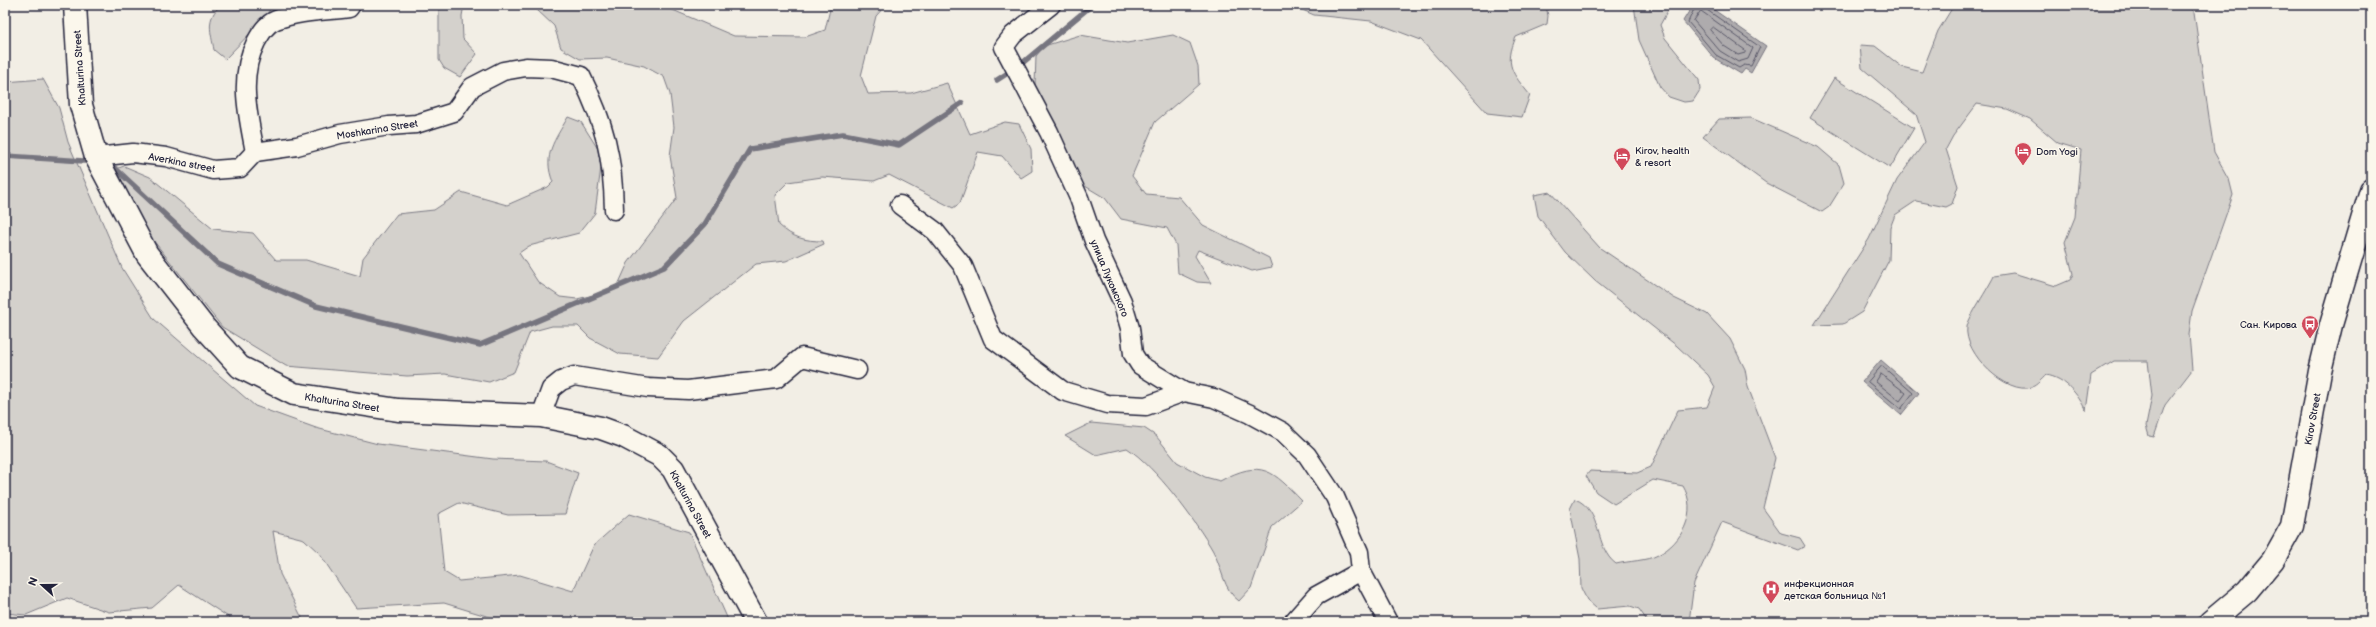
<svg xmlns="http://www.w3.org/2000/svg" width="2376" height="627" font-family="'Balsamiq Sans',sans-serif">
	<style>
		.green { fill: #d4d1cc; stroke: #7b7a84 }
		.water { fill: #aeabad; stroke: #76747f }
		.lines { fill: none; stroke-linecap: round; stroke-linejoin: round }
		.shore { stroke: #5a5969; stroke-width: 1 }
		.stream { stroke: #76747f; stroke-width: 5.5 }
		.street-casing { stroke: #22223b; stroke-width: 21 }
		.secondary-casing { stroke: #22223b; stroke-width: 25 }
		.street { stroke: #fbf7ec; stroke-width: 18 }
		.secondary { stroke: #fbf7ec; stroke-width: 22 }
		.labels { text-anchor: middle; stroke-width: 3; stroke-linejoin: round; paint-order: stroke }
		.street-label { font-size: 10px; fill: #22223b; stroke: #fbf7ec }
		.poi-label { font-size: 10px; fill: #22223b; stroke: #fbf7ec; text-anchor: start }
	</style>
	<rect width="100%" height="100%" fill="#f2eee5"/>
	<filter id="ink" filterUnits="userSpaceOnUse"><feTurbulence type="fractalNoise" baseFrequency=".025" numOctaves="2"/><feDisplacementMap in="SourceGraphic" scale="8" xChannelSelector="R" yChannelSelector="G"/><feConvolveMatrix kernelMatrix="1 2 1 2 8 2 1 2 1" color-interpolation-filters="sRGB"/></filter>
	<g filter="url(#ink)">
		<!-- green -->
		<g class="green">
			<path d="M221,5H273L263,20L225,59L214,50C211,32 205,19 221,5Z"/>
			<polygon points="439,5 464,5 462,16 463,39 477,54 460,77 444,68 439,60"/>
			<path d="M536,5H661L734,36L805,37L825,30L831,5H886L876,16L861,76L868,94L911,93L947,83L970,134L1005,122L1019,124L1031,149L1032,171L1021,178L1002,156L978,152L960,203L953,208L889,175L874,181L822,177L788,182L775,195L779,225C793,238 805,241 823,241L824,244L786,261L756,264L684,321L658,357L620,354L590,338L578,326H552L530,332L514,372L489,382L445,374L407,376L286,366L222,327L145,230L130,203L116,169L124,166L150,177L213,229L253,233L276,260H306L360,276L363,258L397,214L434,210L461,192L507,205L548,187L553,182C542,155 555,140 568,117L581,122L598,149L601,167L595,213L579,233L529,246L519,253L538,282L560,297L577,299L606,292L619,283L628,263L677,198L670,156L674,127L670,94L664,77L644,66L607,58L580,59L561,48L554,26L536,9Z"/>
			<path d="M1291,5H1546L1548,16L1547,24L1516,37C1504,65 1512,73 1530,95L1522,117L1487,113L1421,40L1371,21L1314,15Z"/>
			<polygon points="1634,5 1671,5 1660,25 1665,38 1699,80 1700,90 1693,101 1684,102 1669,97 1660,87 1639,40"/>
			<path d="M1954,5H2190L2194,12L2214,152L2229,179L2233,195L2192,311L2189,334L2192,370L2165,405L2154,437L2149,436L2146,426L2152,396L2148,361H2114L2091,375L2086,411C2078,394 2065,378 2046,375C2042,379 2037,385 2032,387C2007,396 1963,353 1967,327C1968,318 1989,287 1994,276L2013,273L2056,286L2070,280L2073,274L2065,242L2075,217L2081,150L2058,143L2030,119L2007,109L1977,104L1953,136L1946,149L1958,186L1952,204L1946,207L1916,201L1895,215L1890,228L1889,260L1862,312L1843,324L1814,325L1869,239L1897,180L1925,142L1916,114L1862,68L1860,45L1875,46L1902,67L1922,72L1938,31Z"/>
			<polygon points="1080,35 1127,43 1173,35 1190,43 1198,66 1199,84 1155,122 1132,176 1146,194 1179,197 1203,225 1269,258 1272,267 1252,271 1198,250 1195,256 1211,283 1197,282 1178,273 1176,245 1167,228 1121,219 1105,198 1080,183 1035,85 1036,56 1044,46"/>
			<polygon points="1834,78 1914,128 1890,168 1810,118"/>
			<polygon points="43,79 59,108 68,142 122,268 154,319 255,406 316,428 378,444 493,459 546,461 578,473 565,514 508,515 459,503 438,514 444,572 459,581 520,575 573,591 594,545 629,514 689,532 729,622 506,622 444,603 356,608 319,553 304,539 273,531 280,574 304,622 236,622 179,585 152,608 109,612 67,598 26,615 5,613 5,82"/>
			<polygon points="1751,118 1818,147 1839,165 1844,183 1829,207 1822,212 1766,183 1703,137 1719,119"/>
			<path d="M1550,192L1600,248L1674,298L1707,314L1730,339L1745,369L1748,387L1775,458L1763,508L1781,533L1800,538L1805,546L1798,550L1722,522L1694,583L1689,622H1648L1639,609L1630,606L1597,609L1587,600L1581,588L1580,559L1570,509L1575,499C1603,510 1594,548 1616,564C1628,561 1647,561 1658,555C1683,542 1698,511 1683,486L1653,480L1614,504L1596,492L1586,476L1590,471L1637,473L1651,467L1678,410L1707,407L1715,387L1708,375L1677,346L1595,281L1565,252L1538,216L1534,195Z"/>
			<path d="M1091,423L1144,428L1156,436L1177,462L1205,477L1220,481C1262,458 1273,471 1302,501L1272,527L1251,588L1239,601C1223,590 1222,567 1213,551C1196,521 1155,466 1127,448L1096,455L1065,436Z"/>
		</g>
		<!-- water -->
		<g class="water">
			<polygon points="1693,5 1707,5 1766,46 1751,73 1745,69 1741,74 1714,58 1683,21"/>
			<polygon points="1881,360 1919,393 1901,415 1862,382"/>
		</g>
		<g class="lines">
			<!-- shore -->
			<g class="shore">
				<polyline points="1696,5 1688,22 1716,55 1739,68 1744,65 1751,66 1760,47 1707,10 1705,5"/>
				<polygon points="1701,11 1753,48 1748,59 1738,62 1720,51 1694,21"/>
				<polygon points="1713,27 1745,50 1745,53 1738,55 1724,46 1710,30"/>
				<polygon points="1882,366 1913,393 1901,409 1868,382"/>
				<polygon points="1881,374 1906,393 1900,401 1876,382"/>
			</g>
			<!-- stream -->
			<g class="stream">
				<polyline points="997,80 1020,65 1092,5"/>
				<polyline points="5,156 84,161"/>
				<polyline points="116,169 218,264 316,306 480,345 664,267 705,224 750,149 843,134 899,145 962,103"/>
			</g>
			<!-- street casing -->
			<g class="street-casing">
				<g id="street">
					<polyline points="1051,5 1013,35 1004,47 1049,132 1079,198 1094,241 1122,301 1130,328 1133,354 1140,365 1184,392 1214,398 1250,414 1283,432 1307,455 1335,497 1359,552 1361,571 1388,622"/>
					<path d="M255,152L297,146L340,134L389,126L416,124L454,112L472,87L503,71L526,67L551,68L581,76C605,124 613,157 614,210"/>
					<path d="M96,157L133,153L166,157L213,170L240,168L255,152C248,115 238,77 256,42C261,33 266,24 276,20C298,11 325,11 349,8L351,5"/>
					<polyline points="900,205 935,231 963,266 993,339 1063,391 1107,404 1146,406 1184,392"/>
					<polyline points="541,416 551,389 561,381 574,376 648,388 688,390 776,379 802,357 857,370"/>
					<polyline points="1293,622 1316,596 1361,571"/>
				</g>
			</g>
			<!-- secondary casing -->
			<g class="secondary-casing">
				<g id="secondary">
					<polyline points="75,5 81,105 96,157 147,254 204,327 240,367 294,394 398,410 541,416 601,428 623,436 659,455 673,469 756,622"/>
					<polyline points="2210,622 2247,591 2273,560 2292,526 2320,371 2331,325 2371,190"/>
				</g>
			</g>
			<!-- street -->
			<use href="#street" class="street"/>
			<!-- secondary -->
			<use href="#secondary" class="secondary"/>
		</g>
	</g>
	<!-- icons -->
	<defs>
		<g id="hotel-pin" transform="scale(0.9)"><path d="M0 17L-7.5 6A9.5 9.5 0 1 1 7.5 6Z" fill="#d1495b" stroke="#fbf7ec"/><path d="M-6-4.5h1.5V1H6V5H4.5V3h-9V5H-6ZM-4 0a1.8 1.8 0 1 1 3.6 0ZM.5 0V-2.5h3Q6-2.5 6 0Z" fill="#fff"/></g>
		<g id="bus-pin" transform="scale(0.9)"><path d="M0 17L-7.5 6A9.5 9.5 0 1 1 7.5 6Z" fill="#d1495b" stroke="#fbf7ec"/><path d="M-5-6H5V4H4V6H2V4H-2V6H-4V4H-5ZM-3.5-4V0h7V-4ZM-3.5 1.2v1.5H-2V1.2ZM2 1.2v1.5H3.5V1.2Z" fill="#fff"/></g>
		<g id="hospital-pin" transform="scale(0.9)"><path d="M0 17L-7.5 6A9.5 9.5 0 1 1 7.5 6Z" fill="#d1495b" stroke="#fbf7ec"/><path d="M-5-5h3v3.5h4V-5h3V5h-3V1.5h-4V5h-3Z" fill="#fff"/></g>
	</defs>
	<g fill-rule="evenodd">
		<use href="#hotel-pin" x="2023" y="151"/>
		<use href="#hotel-pin" x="1622" y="156"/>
		<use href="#bus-pin" x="2310" y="324"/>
		<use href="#hospital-pin" x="1771" y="589"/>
	</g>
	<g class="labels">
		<!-- street labels -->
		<g class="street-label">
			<text transform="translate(79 68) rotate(-94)" y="4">Khalturina Street</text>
			<text transform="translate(377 129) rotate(-9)" y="4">Moshkarina Street</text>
			<text transform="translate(182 162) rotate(11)" y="4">Averkina street</text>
			<text transform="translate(1110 278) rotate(67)" y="4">улица Лукомского</text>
			<text transform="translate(342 402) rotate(9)" y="4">Khalturina Street</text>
			<text transform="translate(2312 419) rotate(-80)" y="4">Kirov Street</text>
			<text transform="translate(691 504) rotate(61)" y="4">Khalturina Street</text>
		</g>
		<!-- poi labels -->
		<g class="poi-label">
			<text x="1635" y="154">Kirov, health<tspan x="1635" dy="12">&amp; resort</tspan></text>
			<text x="2036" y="155">Dom Yogi</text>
			<text x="2297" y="328" text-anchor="end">Сан. Кирова</text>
			<text x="1784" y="587">инфекционная<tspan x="1784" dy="12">детская больница №1</tspan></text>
		</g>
	</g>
	<!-- margin -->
	<rect width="2376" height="627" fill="none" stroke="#fbf7ec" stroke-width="20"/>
	<rect x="10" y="10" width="2356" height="607" fill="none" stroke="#22223b" stroke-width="1.5" filter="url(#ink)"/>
	<!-- north arrow -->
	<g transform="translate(42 585) rotate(291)" stroke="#fbf7ec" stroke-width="3" paint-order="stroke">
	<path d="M0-3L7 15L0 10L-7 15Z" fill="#22223b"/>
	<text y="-6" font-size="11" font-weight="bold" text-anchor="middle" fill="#22223b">N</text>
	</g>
</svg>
